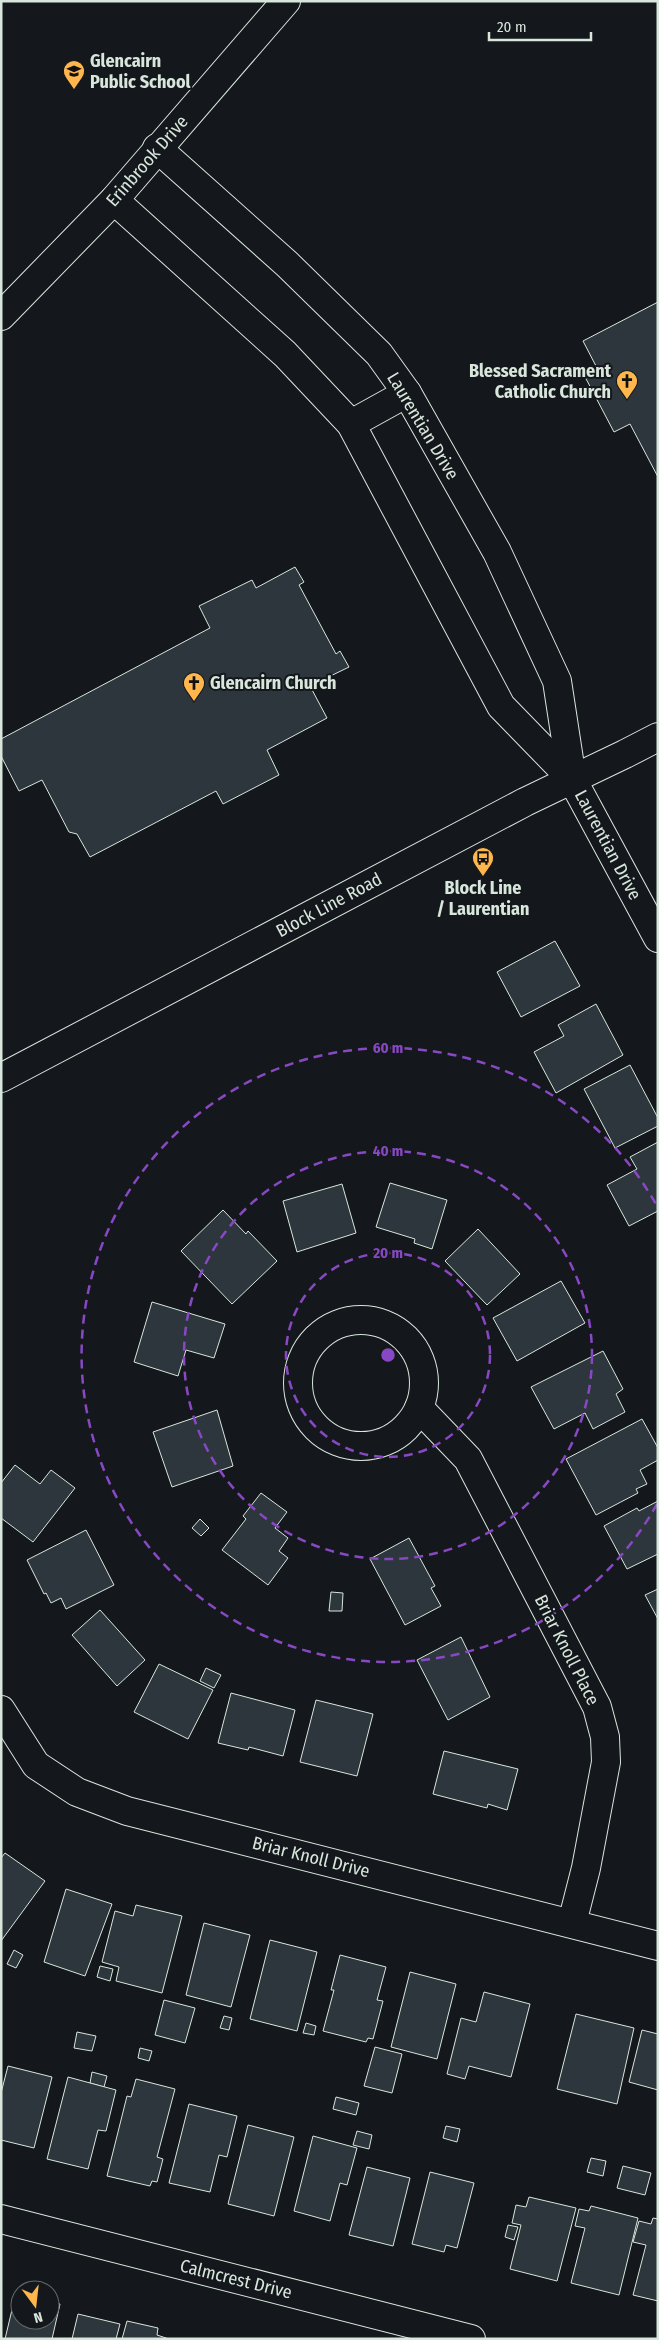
<svg xmlns="http://www.w3.org/2000/svg" width="659" height="2340" font-family="'Fira Sans Condensed',sans-serif">
	<style>
		.building { fill: #2c363c; stroke: #d8e6dc }
		.lines { fill: none; stroke-linecap: round; stroke-linejoin: round }
		.minor-casing { stroke: #d8e6dc; stroke-width: 30 }
		.minor { stroke: #14181c; stroke-width: 28 }
		.ring { fill: none; stroke: #8948c3; stroke-width: 2.5; stroke-dasharray: 9 6 }
		.labels { text-anchor: middle; stroke-width: 4; stroke-linejoin: round; paint-order: stroke }
		.poi-label { font-size: 18px; font-weight: bold; fill: #d8e6dc; stroke: #14181c; text-anchor: start }
		.street-label { font-size: 18px; fill: #d8e6dc; stroke: #14181c }
		.centre { fill: #8948c3; stroke: #14181c; stroke-width: 2.5 }
		.ring-label { font-size: 15px; text-anchor: middle; font-weight: bold; fill: #8948c3; stroke: #14181c; stroke-width: 4; stroke-linejoin: round; paint-order: stroke }
	</style>
	<rect width="100%" height="100%" fill="#14181c"/>
	<!-- building -->
	<g class="building">
		<polygon points="658,302 658,477 630,424 614,432 584,375 597,368 583,341"/>
		<polygon points="295,567 304,582 299,585 336,654 340,651 349,667 310,686 327,718 267,750 279,775 223,804 216,791 90,857 77,834 69,832 42,780 19,791 1,756 1,739 210,628 199,606 252,580 256,588"/>
		<polygon points="555,941 580,986 521,1017 497,972"/>
		<polygon points="596,1004 623,1055 556,1093 534,1052 564,1036 558,1025"/>
		<polygon points="630,1065 658,1118 658,1126 615,1148 584,1089"/>
		<polygon points="658,1142 658,1211 629,1226 607,1185 637,1169 630,1157"/>
		<polygon points="390,1183 447,1200 432,1249 414,1243 415,1239 376,1227"/>
		<polygon points="342,1184 356,1233 297,1252 283,1201"/>
		<polygon points="223,1210 246,1234 248,1231 277,1261 232,1304 181,1251"/>
		<polygon points="478,1229 520,1274 487,1305 445,1261"/>
		<polygon points="561,1281 585,1323 517,1361 493,1318"/>
		<polygon points="152,1302 225,1324 214,1358 186,1350 178,1376 134,1362"/>
		<polygon points="603,1351 623,1389 616,1394 625,1412 593,1429 585,1413 554,1429 531,1387"/>
		<polygon points="217,1410 233,1466 172,1487 153,1432"/>
		<polygon points="642,1419 658,1448 658,1460 640,1470 647,1484 636,1489 638,1493 596,1515 566,1459"/>
		<polygon points="15,1465 40,1484 51,1470 75,1488 33,1542 1,1518 1,1483"/>
		<polygon points="261,1493 287,1512 275,1528 288,1538 279,1551 288,1558 268,1585 222,1550 246,1519 243,1516"/>
		<polygon points="658,1501 658,1554 627,1569 604,1526 637,1508 639,1511"/>
		<polygon points="200,1519 209,1528 201,1536 192,1528"/>
		<polygon points="86,1530 114,1585 66,1609 61,1598 51,1603 46,1593 44,1594 27,1560"/>
		<polygon points="409,1538 435,1586 431,1588 441,1606 405,1625 370,1559"/>
		<polygon points="658,1589 658,1619 645,1595"/>
		<polygon points="331,1592 343,1593 342,1611 329,1611"/>
		<polygon points="100,1610 145,1660 117,1686 72,1635"/>
		<polygon points="461,1637 490,1697 448,1720 417,1660"/>
		<polygon points="159,1664 213,1690 188,1739 134,1712"/>
		<polygon points="206,1668 221,1675 214,1688 200,1681"/>
		<polygon points="231,1693 295,1710 283,1756 249,1747 248,1750 218,1743"/>
		<polygon points="316,1700 373,1714 357,1776 300,1762"/>
		<polygon points="444,1751 518,1769 507,1810 488,1804 487,1808 433,1794"/>
		<polygon points="5,1853 45,1881 1,1941 1,1858"/>
		<polygon points="66,1889 112,1904 85,1976 44,1962"/>
		<polygon points="136,1905 182,1916 162,1993 116,1981 119,1967 102,1962 115,1911 133,1916"/>
		<polygon points="204,1923 250,1935 231,2007 186,1995"/>
		<polygon points="270,1940 317,1952 297,2031 250,2019"/>
		<polygon points="14,1950 23,1955 16,1968 7,1964"/>
		<polygon points="340,1955 386,1967 377,2000 383,2001 373,2039 368,2038 366,2042 323,2031 334,1990 331,1990"/>
		<polygon points="100,1966 113,1969 110,1981 97,1977"/>
		<polygon points="410,1972 456,1984 437,2059 391,2047"/>
		<polygon points="484,1992 530,2004 511,2077 469,2066 465,2079 447,2074 461,2018 476,2022"/>
		<polygon points="164,2000 195,2008 185,2043 155,2035"/>
		<polygon points="576,2014 634,2028 617,2104 557,2089"/>
		<polygon points="224,2016 232,2018 229,2030 220,2028"/>
		<polygon points="306,2023 316,2026 314,2035 303,2033"/>
		<polygon points="642,2030 658,2034 658,2090 629,2082"/>
		<polygon points="77,2032 96,2036 92,2051 74,2048"/>
		<polygon points="375,2047 402,2054 392,2093 364,2086"/>
		<polygon points="140,2048 152,2051 149,2061 138,2058"/>
		<polygon points="8,2066 52,2077 34,2148 1,2140 1,2093"/>
		<polygon points="92,2072 107,2076 104,2087 90,2083"/>
		<polygon points="68,2077 116,2090 106,2131 98,2130 88,2169 47,2159"/>
		<polygon points="136,2079 175,2089 157,2157 163,2159 157,2182 152,2181 150,2186 107,2176 127,2096 131,2097"/>
		<polygon points="336,2097 359,2103 356,2115 333,2109"/>
		<polygon points="189,2104 237,2116 227,2157 219,2155 210,2192 169,2183"/>
		<polygon points="248,2125 294,2137 274,2216 228,2204"/>
		<polygon points="446,2126 460,2129 457,2142 443,2138"/>
		<polygon points="357,2131 372,2135 369,2149 353,2145"/>
		<polygon points="313,2136 357,2148 347,2185 340,2183 330,2221 294,2211"/>
		<polygon points="591,2158 606,2161 603,2176 587,2172"/>
		<polygon points="623,2166 651,2173 645,2195 617,2188"/>
		<polygon points="367,2167 410,2178 393,2246 349,2235"/>
		<polygon points="430,2172 474,2183 457,2248 446,2245 444,2252 412,2244"/>
		<polygon points="529,2197 576,2208 557,2281 510,2269 521,2225 512,2223 516,2205 526,2207"/>
		<polygon points="591,2206 638,2218 619,2295 571,2283 585,2228 575,2226 579,2209 589,2211"/>
		<polygon points="653,2218 658,2219 658,2301 633,2295 646,2245 633,2242 639,2221 651,2224"/>
		<polygon points="508,2225 518,2227 514,2240 505,2237"/>
		<polygon points="16,2293 20,2294 20,2320 50,2320 50,2302 60,2304 52,2339 5,2339"/>
		<polygon points="78,2314 120,2324 116,2339 72,2339"/>
		<polygon points="127,2321 158,2328 157,2335 169,2339 122,2339"/>
	</g>
	<g class="lines">
		<!-- minor casing -->
		<g class="minor-casing">
			<g id="minor">
				<polyline points="157,148 287,264 379,354 407,393 497,552 557,681 572,779"/>
				<polyline points="114,200 285,354 351,424 501,706 572,779 658,938"/>
				<polyline points="1,316 114,200 286,1"/>
				<polyline points="351,424 407,393"/>
				<polyline points="1,1078 525,802 625,754 658,737"/>
				<circle cx="361" cy="1383" r="63"/>
				<polyline points="419,1408 468,1459 597,1707 605,1737 606,1762 586,1868 572,1923"/>
				<polyline points="1,1710 36,1765 77,1792 127,1811 658,1946"/>
				<polyline points="1,2219 471,2339"/>
			</g>
		</g>
		<!-- minor -->
		<use href="#minor" class="minor"/>
	</g>
	<!-- distance rings -->
	<g class="ring">
		<circle cx="388" cy="1355" r="102"/>
		<circle cx="388" cy="1355" r="204"/>
		<path d="M657 1504A307 307 0 1 1 657 1206"/>
	</g>
	<!-- icons -->
	<defs>
		<g id="school-pin" transform="scale(1.125)"><path d="M0 17L-7.5 6A9.5 9.5 0 1 1 7.5 6Z" fill="#ffb74d" stroke="#14181c"/><path d="M0-5L7-2L0 1L-7-2ZM-4 1L0 2.5L4 1V4Q0 6-4 4Z" fill="#111"/></g>
		<g id="church-pin" transform="scale(1.125)"><path d="M0 17L-7.5 6A9.5 9.5 0 1 1 7.5 6Z" fill="#ffb74d" stroke="#14181c"/><path d="M-1.2-6h2.4v3.5h3.3v2.4h-3.3V6h-2.4V-.1h-3.3v-2.4h3.3Z" fill="#111"/></g>
		<g id="bus-pin" transform="scale(1.125)"><path d="M0 17L-7.5 6A9.5 9.5 0 1 1 7.5 6Z" fill="#ffb74d" stroke="#14181c"/><path d="M-5-6H5V4H4V6H2V4H-2V6H-4V4H-5ZM-3.5-4V0h7V-4ZM-3.5 1.2v1.5H-2V1.2ZM2 1.2v1.5H3.5V1.2Z" fill="#111"/></g>
	</defs>
	<g fill-rule="evenodd">
		<use href="#school-pin" x="74" y="71"/>
		<use href="#church-pin" x="627" y="381"/>
		<use href="#church-pin" x="194" y="683"/>
		<use href="#bus-pin" x="483" y="858"/>
	</g>
	<g class="labels">
		<!-- poi labels -->
		<g class="poi-label">
			<text x="90" y="67">Glencairn<tspan x="90" dy="21">Public School</tspan></text>
			<text x="611" y="377" text-anchor="end">Blessed Sacrament<tspan x="611" dy="21">Catholic Church</tspan></text>
			<text x="210" y="689">Glencairn Church</text>
			<text x="483" y="894" text-anchor="middle">Block Line<tspan x="483" dy="21">/ Laurentian</tspan></text>
		</g>
		<!-- street labels -->
		<g class="street-label">
			<text transform="translate(147 161) rotate(-49)" y="6">Erinbrook Drive</text>
			<text transform="translate(423 426) rotate(59)" y="6">Laurentian Drive</text>
			<text transform="translate(608 845) rotate(62)" y="6">Laurentian Drive</text>
			<text transform="translate(329 905) rotate(-28)" y="6">Block Line Road</text>
			<text transform="translate(567 1650) rotate(63)" y="6">Briar Knoll Place</text>
			<text transform="translate(311 1857) rotate(14)" y="6">Briar Knoll Drive</text>
			<text transform="translate(236 2279) rotate(14)" y="6">Calmcrest Drive</text>
		</g>
	</g>
	<circle cx="388" cy="1355" r="8" class="centre"/>
	<g class="ring-label">
		<text x="388" y="1053">60 m</text>
		<text x="388" y="1156">40 m</text>
		<text x="388" y="1258">20 m</text>
	</g>
	<!-- border -->
	<rect width="659" height="2340" fill="none" stroke="#d8e6dc" stroke-width="5"/>
	<!-- north arrow -->
	<g transform="translate(35 2305) rotate(165)"><circle r="24" fill="#14181c" stroke="#626a69"/>
	<path d="M0-4L9 19L0 12L-9 19Z" fill="#ffb74d"/>
	<text y="-8" font-size="14" font-weight="bold" text-anchor="middle" fill="#d8e6dc">N</text>
	</g>
	<!-- scale -->
	<path d="M489 32v8h102v-8" fill="none" stroke="#d8e6dc" stroke-width="2.5"/>
	<text x="497" y="32" font-size="15" fill="#d8e6dc" stroke="#14181c" stroke-width="4" paint-order="stroke">20 m</text>
</svg>
